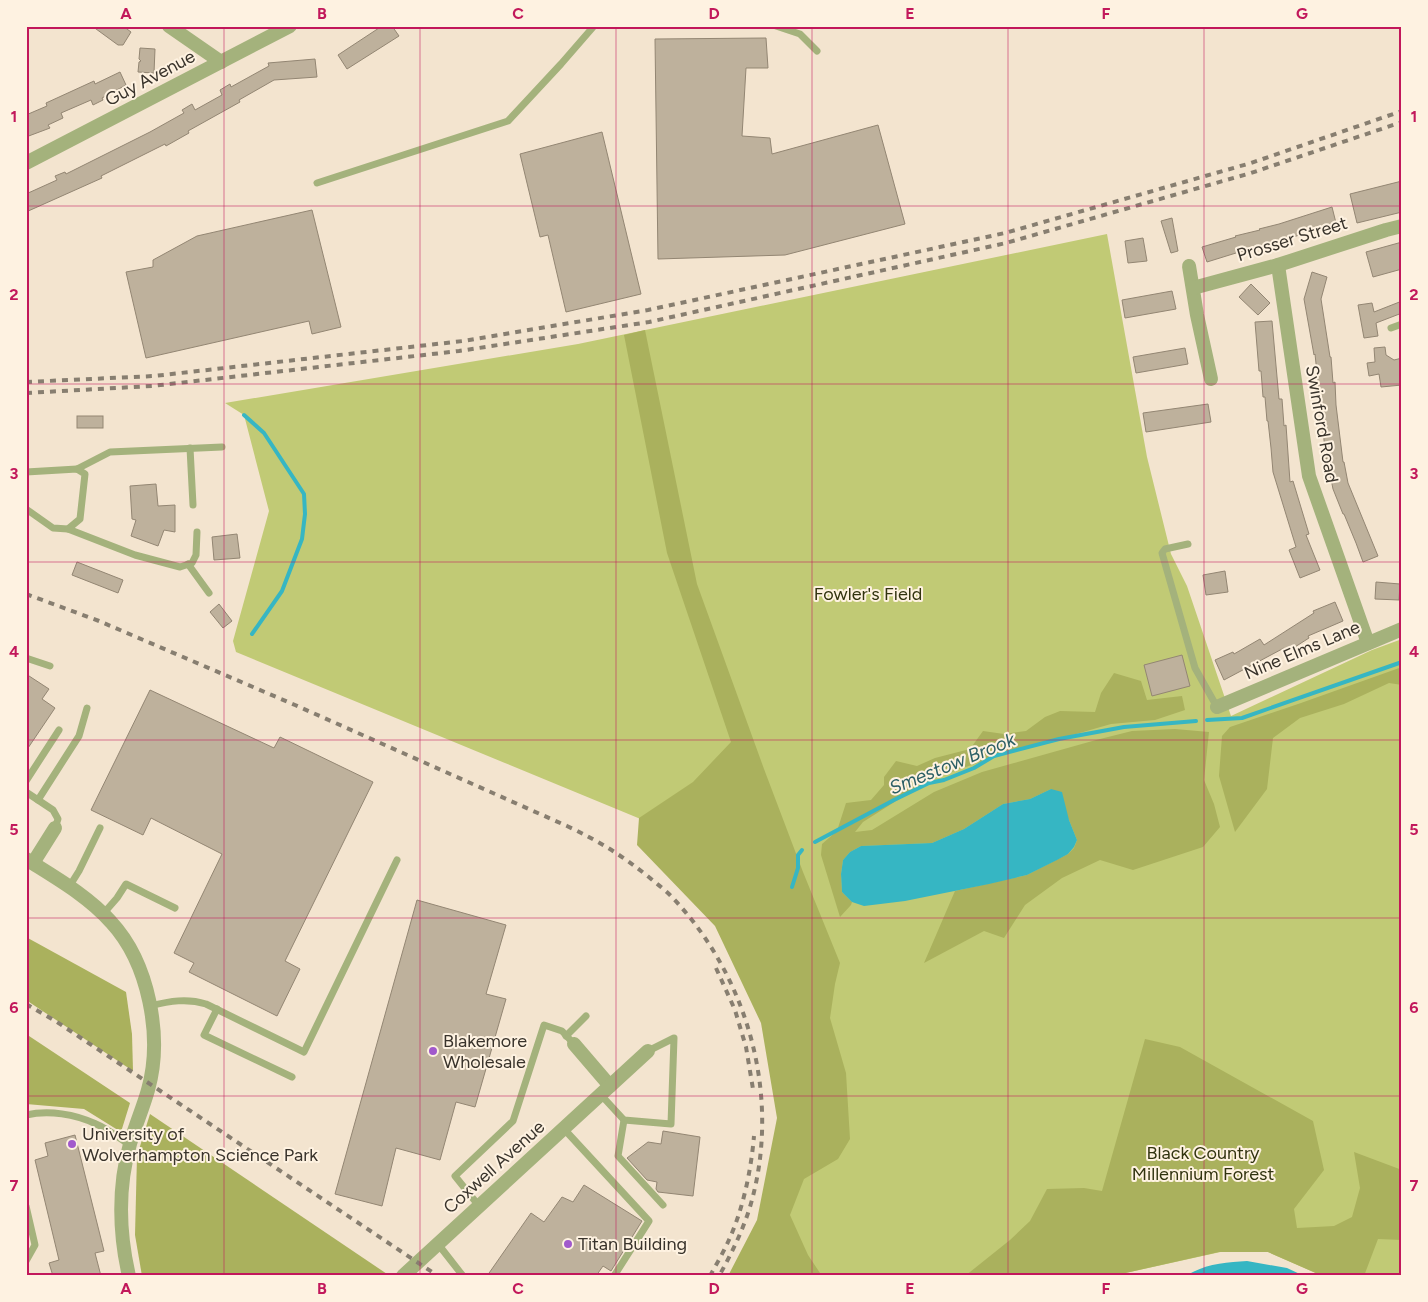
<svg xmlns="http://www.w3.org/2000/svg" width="1428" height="1302" font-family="Figtree,sans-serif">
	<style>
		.green { fill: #c1ca75 }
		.forest { fill: #aab15d }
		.water { fill: #36b6c3 }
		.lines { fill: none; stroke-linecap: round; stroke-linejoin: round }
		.stream { stroke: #36b6c3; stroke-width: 4 }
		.building { fill: #beb19c; stroke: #938673 }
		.service { stroke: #a4b27c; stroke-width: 7 }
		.minor { stroke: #a4b27c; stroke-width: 14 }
		.rail { stroke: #877e70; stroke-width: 4; stroke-dasharray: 6 6; stroke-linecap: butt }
		.grid { fill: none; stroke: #c2185b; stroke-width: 1; stroke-opacity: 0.55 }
		.poi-dot { fill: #a159cc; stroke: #fef2e1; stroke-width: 2 }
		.labels { text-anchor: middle; stroke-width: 4; stroke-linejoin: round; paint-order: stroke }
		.street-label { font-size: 18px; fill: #39332b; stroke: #fef2e1 }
		.park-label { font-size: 18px; fill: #31330f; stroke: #fef2e1 }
		.poi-label { font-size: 18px; fill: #39332b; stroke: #fef2e1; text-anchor: start }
		.water-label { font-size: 19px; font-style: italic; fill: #2c5f65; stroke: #fef2e1 }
		.neatline { fill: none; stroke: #c2185b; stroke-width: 2 }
		.grid-label { font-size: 16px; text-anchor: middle; font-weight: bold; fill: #c2185b }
	</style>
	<rect width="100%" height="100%" fill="#f3e4cf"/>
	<!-- green -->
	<polygon class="green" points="1107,234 1147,457 1171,554 1187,586 1231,716 1372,650 1402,639 1402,1276 1341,1276 1318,1274 1268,1252 1225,1251 1112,1276 801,1276 775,1237 794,1103 689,839 236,652 233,641 269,511 244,415 225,403 578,344"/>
	<!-- forest -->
	<g class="forest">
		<polygon points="645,330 697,584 764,769 803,872 840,963 835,984 830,1018 846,1073 850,1139 838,1159 804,1179 790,1215 808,1255 822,1276 728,1276 757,1220 777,1118 761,1023 715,926 637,845 639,818 693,782 731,742 667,553 624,335"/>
		<polygon points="1402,667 1402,685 1389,683 1344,704 1300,718 1273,738 1267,789 1235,832 1219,776 1222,736 1230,727 1301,703"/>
		<polygon points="1114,673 1141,681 1147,700 1182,696 1185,710 1155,720 1111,724 989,759 940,776 907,794 863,822 855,832 872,830 934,792 982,772 1096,740 1132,731 1175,729 1209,732 1204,780 1214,804 1220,827 1203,847 1133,870 1100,860 1062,878 1025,905 1004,938 984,931 924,963 955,891 1027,875 1068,854 1074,848 1077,840 1069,820 1051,789 1030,799 1003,804 964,829 932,843 861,846 850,852 843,860 841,874 842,892 852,902 851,905 840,917 821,855 822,844 837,831 846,803 871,800 884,785 884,777 896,761 917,766 935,758 970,749 983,731 1004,734 1026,731 1045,717 1060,711 1095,712 1101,693"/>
		<polygon points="26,937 126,992 132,1034 133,1071 26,1000"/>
		<polygon points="26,1034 130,1103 121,1132 84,1109 26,1104"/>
		<polygon points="1145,1039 1180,1047 1313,1121 1324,1170 1294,1209 1297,1228 1334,1226 1352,1217 1360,1188 1354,1152 1402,1170 1402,1240 1378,1239 1364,1276 1318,1274 1268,1252 1219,1252 1112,1276 965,1276 1010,1240 1030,1221 1047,1189 1084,1188 1102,1191"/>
		<polygon points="150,1114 390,1276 142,1276 135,1235 137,1156"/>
	</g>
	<!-- water -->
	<g class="water">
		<polygon points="1051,789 1062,792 1069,820 1077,840 1074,847 1068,854 1057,860 1027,875 989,884 905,901 864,906 852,902 842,892 841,874 843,860 850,852 861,846 932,843 964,829 1003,804 1030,799"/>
		<path d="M1247,1261L1287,1268L1304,1276H1186C1204,1264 1226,1262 1247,1261Z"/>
	</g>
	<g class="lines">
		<!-- stream -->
		<g class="stream">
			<polyline points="244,415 264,433 304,494 305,514 302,539 282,591 252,634"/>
			<polyline points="1207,720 1242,718 1402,662"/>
			<polyline points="815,842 894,800 929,783 944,780 974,768 994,756 1059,739 1124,727 1196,721"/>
			<polyline points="792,887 798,868 798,855 802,850"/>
		</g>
	</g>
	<!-- building -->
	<g class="building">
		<polygon points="92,26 123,26 131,32 123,45 118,45"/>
		<polygon points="382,26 392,26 399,36 347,69 338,55"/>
		<polygon points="766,38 768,68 746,68 742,136 770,138 772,154 878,125 905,224 785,255 658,259 655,39"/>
		<polygon points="140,48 155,49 154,73 138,72 139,62 141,61 139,59"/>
		<polygon points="315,59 317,77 274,80 239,100 240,102 188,131 189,133 166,146 165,144 101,176 102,178 26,212 26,194 57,180 55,176 65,172 66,174 150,132 184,113 182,110 192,104 195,110 222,95 220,90 230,84 231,87 269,66 268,63"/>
		<polygon points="120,72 126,85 102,98 103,100 93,105 91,100 61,113 63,118 48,125 50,128 26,137 26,115 47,106 46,103 94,81 95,84"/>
		<polygon points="602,132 641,294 566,312 548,235 540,237 520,154"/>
		<polygon points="1402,181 1402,212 1357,223 1350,194"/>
		<polygon points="1332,207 1336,223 1284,240 1236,253 1207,262 1202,247 1236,237 1235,236 1260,230 1259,229 1279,224"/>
		<polygon points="312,210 341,327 312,334 309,321 146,358 126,272 153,267 153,260 197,236"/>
		<polygon points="1172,218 1178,251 1171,253 1161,221"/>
		<polygon points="1143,238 1147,261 1128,263 1125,241"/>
		<polygon points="1402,242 1402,269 1373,277 1366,252"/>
		<polygon points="1312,272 1327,277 1321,299 1330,357 1331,357 1333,383 1335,382 1336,405 1343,462 1344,462 1348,483 1378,556 1363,562 1356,543 1344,514 1343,514 1333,489 1327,459 1326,459 1315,354 1314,355 1304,299"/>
		<polygon points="1251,284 1270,303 1258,315 1239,297"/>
		<polygon points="1172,291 1176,309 1125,318 1122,300"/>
		<polygon points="1402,301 1402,313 1376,323 1378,336 1364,338 1358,305 1372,303 1374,312"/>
		<polygon points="1272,321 1279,399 1282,399 1284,426 1286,425 1290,482 1293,481 1309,534 1306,535 1320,570 1300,578 1289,550 1296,547 1273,472 1271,448 1268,421 1267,421 1265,397 1263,397 1261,371 1259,371 1255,322"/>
		<polygon points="1385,347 1386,355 1394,360 1402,358 1402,385 1381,387 1379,374 1369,376 1367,363 1375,362 1374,348"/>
		<polygon points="1185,348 1188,364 1136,373 1133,357"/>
		<polygon points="1208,404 1211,422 1146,432 1143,413"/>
		<rect x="77" y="416" width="26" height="12"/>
		<polygon points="156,484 158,506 175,505 175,532 164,530 158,546 131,536 136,520 132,519 130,486"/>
		<polygon points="237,534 240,558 214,560 212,537"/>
		<polygon points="77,562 123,580 118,593 72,575"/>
		<polygon points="1225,571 1228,592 1206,595 1203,575"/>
		<polygon points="1376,582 1400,584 1399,600 1375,599"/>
		<polygon points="1335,602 1343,621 1308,636 1309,638 1287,652 1284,648 1224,680 1215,660 1233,652 1234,654 1260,639 1264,645 1314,613 1313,611"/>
		<polygon points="219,604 232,621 223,628 210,612"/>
		<polygon points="1182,655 1190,686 1152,696 1144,665"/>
		<polygon points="26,674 49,689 42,699 55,708 26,751"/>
		<polygon points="150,690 274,748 280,737 373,782 285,961 300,969 277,1016 189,972 194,963 174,953 222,854 151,818 143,835 91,810"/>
		<polygon points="417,900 506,925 486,994 506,999 475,1107 456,1102 440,1160 396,1148 382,1206 335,1194"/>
		<polygon points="663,1131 700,1137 693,1196 658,1192 656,1189 657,1182 647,1180 627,1158 648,1142 661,1144"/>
		<polygon points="75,1135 104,1251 95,1253 101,1276 53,1276 49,1263 59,1260 35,1160 48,1156 45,1143"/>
		<polygon points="584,1185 642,1221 611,1271 603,1266 596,1276 487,1276 531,1213 544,1222 562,1197 573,1202"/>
	</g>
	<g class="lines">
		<!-- service -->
		<g class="service">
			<polyline points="776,26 800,34 817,51"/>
			<polyline points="317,183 508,121 561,64 594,26"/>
			<polyline points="1391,328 1402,324"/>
			<polyline points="190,448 193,505"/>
			<polyline points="77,469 110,452 222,447"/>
			<polyline points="26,472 77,469 85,474 80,519 68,529 53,528 26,509"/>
			<polyline points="68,529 135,555 180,567 192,563 196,555 197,532"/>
			<polyline points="1188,544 1165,549 1162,553 1195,668 1217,707"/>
			<polyline points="188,564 209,593"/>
			<polyline points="26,658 50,666"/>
			<polyline points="26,781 59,730"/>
			<polyline points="26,792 53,810 58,819 55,828"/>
			<polyline points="38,800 79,736 87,708"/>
			<polyline points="69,887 79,871 100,828"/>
			<polyline points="103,914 117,898 126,884 175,908"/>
			<path d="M150,1006C170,1001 187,998 206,1004L304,1052L397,860"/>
			<polyline points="217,1009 204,1035 292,1077"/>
			<polyline points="566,1036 586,1016"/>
			<polyline points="601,1095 624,1120 671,1124 674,1038 648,1051"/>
			<path d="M26,1115C49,1110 75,1114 96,1124C108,1129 119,1138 130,1145"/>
			<polyline points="624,1120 618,1156 663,1205"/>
			<polyline points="564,1129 649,1221 614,1276"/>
			<polyline points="26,1206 35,1245 26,1261"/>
			<polyline points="479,1206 455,1176 513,1121 544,1025 562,1031 574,1044"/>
			<polyline points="438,1244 463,1276"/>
		</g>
		<!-- minor -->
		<g class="minor">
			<polyline points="169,26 221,62"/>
			<polyline points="26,163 290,26"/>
			<polyline points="1278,265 1309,476 1368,643"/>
			<polyline points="1189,266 1197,315 1211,379"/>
			<polyline points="1193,288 1278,265 1386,230 1402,226"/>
			<polyline points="1217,707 1402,629"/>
			<path d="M26,859C56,878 88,896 111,922C149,963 163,1037 148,1090C143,1108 135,1126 130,1144C118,1186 119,1233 129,1276"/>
			<polyline points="33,863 55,828"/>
			<polyline points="574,1044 610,1086"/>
			<polyline points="403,1276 648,1051"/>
		</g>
		<!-- rail -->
		<g class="rail">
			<polyline points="26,382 154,376 463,341 648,310 1005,233 1251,163 1402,111"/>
			<polyline points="26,393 152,386 459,351 649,322 1006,243 1251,173 1402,122"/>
			<path d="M26,594L99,621L295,705L567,826C599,841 623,856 650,878C657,884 664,889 670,895C746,973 780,1090 753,1196C746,1224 733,1251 719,1276"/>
			<polyline points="716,968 735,1010 746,1047 753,1089"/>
			<polyline points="26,1004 57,1022 438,1276"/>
			<path d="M710,1276C716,1265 723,1253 728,1242C743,1210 751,1171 754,1136"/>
		</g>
	</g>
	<!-- grid -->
	<path class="grid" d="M224,26V1276M420,26V1276M616,26V1276M812,26V1276M1008,26V1276M1204,26V1276M26,206H1402M26,384H1402M26,562H1402M26,740H1402M26,918H1402M26,1096H1402"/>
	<!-- markers -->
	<g class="poi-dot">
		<circle cx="433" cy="1051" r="5"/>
		<circle cx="72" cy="1144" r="5"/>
		<circle cx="568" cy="1244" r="5"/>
	</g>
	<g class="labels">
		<!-- street labels -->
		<g class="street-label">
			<text transform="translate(150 78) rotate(-28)" y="6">Guy Avenue</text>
			<text transform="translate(1292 239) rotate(-17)" y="6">Prosser Street</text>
			<text transform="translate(1322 424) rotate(80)" y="6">Swinford Road</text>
			<text transform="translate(1302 650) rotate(-23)" y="6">Nine Elms Lane</text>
			<text transform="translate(494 1167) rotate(-42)" y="6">Coxwell Avenue</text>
		</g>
		<!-- park labels -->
		<g class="park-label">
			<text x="868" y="600">Fowler's Field</text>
			<text x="1203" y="1159">Black Country<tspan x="1203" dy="21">Millennium Forest</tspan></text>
		</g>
		<!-- poi labels -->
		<g class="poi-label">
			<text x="443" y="1047">Blakemore<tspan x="443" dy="21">Wholesale</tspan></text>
			<text x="82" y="1140">University of<tspan x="82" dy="21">Wolverhampton Science Park</tspan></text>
			<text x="578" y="1250">Titan Building</text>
		</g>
		<!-- water labels -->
		<g class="water-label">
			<text transform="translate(952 763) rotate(-22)" y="7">Smestow Brook</text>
		</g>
	</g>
	<!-- border -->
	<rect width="1428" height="1302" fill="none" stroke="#fef2e1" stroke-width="55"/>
	<rect x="28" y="28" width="1372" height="1246" class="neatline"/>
	<g class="grid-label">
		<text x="126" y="19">A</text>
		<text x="322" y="19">B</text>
		<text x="518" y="19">C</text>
		<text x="714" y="19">D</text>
		<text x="910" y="19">E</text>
		<text x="1106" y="19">F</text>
		<text x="1302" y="19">G</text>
		<text x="14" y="122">1</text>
		<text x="1414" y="122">1</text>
		<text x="14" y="300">2</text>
		<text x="1414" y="300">2</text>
		<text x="14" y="479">3</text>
		<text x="1414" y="479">3</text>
		<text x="14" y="657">4</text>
		<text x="1414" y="657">4</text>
		<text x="14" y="835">5</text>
		<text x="1414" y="835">5</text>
		<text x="14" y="1013">6</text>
		<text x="1414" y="1013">6</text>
		<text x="14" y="1191">7</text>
		<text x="1414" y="1191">7</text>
		<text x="126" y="1294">A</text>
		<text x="322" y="1294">B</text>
		<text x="518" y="1294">C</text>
		<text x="714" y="1294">D</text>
		<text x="910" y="1294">E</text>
		<text x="1106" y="1294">F</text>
		<text x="1302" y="1294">G</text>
	</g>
</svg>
